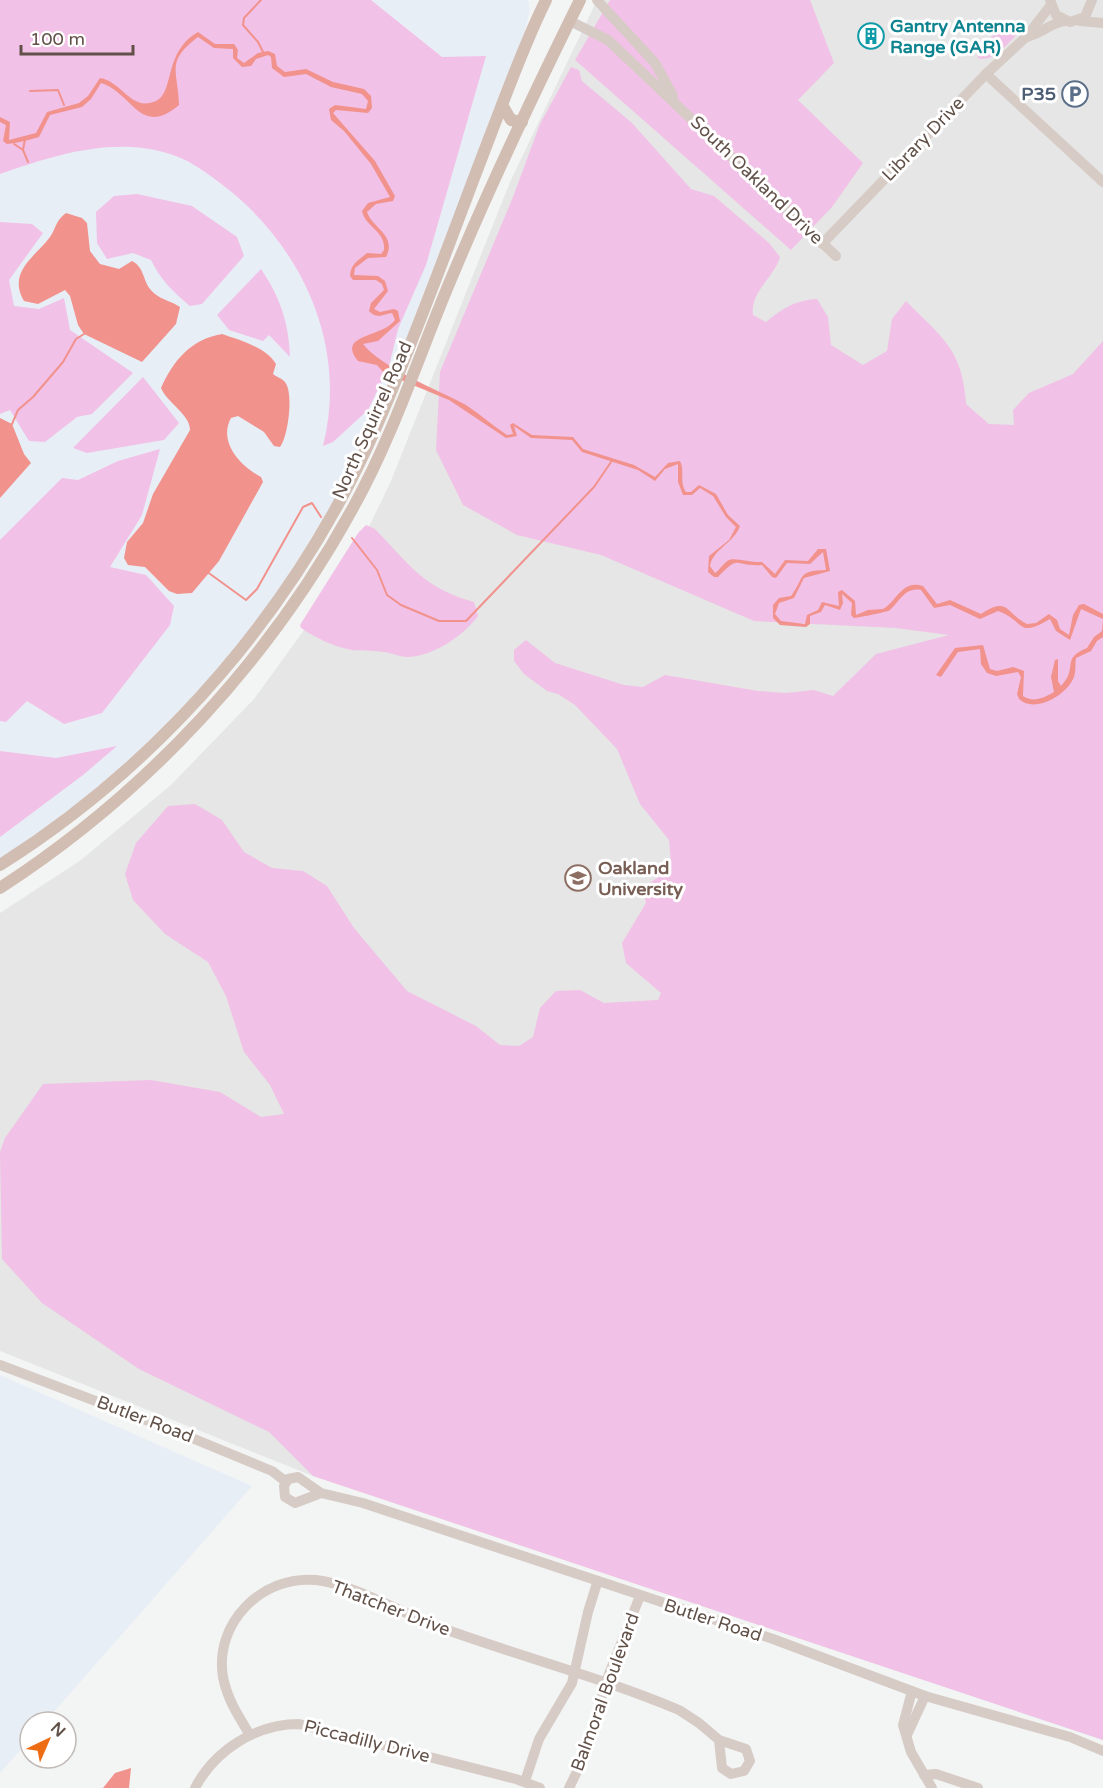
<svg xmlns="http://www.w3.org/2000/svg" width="1103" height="1788" font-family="'Varela Round',sans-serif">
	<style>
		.commercial { fill: #e8eef6 }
		.education { fill: #e5e6e5 }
		.green { fill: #f2c1e7 }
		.water { fill: #f1928d }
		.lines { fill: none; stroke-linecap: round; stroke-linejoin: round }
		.stream { stroke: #f1928d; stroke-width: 2 }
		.minor { stroke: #d7cbc6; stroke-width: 10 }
		.major { stroke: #d2bdb2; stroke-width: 12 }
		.labels { text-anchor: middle; stroke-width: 6; stroke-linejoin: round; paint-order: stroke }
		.culture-label { font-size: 18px; font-weight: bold; fill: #0d838f; stroke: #fff; text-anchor: start }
		.service-label { font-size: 18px; font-weight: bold; fill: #4e5e75; stroke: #fff; text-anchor: end }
		.street-label { font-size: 18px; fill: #615149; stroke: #fff }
		.education-label { font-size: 18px; font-weight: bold; fill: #785e54; stroke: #fff; text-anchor: start }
	</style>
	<rect width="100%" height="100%" fill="#f3f5f5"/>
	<!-- commercial -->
	<g class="commercial">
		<polygon points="0,0 528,0 530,10 524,35 385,393 349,472 314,535 270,602 217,671 149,742 83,800 0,860"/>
		<polygon points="0,1375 252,1486 45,1722 30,1722 30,1739 0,1773"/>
	</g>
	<!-- education -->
	<polygon class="education" points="597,0 1103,0 1103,1740 313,1476 0,1351 0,913 81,860 171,785 254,699 320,608 366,533 391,481 510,182"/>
	<!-- green -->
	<g class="green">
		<path d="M0,0H371L442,57L486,56L426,265L398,329L389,366L368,410L333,442L323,446C347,351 307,256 234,194C215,179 196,163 173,155C116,135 54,155 0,174Z"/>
		<polygon points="610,0 810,0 834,63 798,100 863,163 832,207 791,250 575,60"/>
		<path d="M1005,23L1012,26L1016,35C1007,45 992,63 978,58L977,53Z"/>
		<path d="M571,67L579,70L582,81L632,123L691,189L714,196L769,243L780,257C774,278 750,291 753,315L766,322C782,309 795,300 817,299L828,317L831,345L863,365L887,351L892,319L906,301C942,338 962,348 966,404L989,424L1014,425L1013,410L1029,393L1073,374L1103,341V1740L313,1476L269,1432L139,1369L42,1303L2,1259L0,1152L5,1138L43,1084L151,1080L220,1092L261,1117L284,1114L270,1085L244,1052L226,996L208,962L165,934L133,900L125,874L136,843L168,806L195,804L222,820L244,852L272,868L303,871L327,886L354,928L407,991L476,1026L500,1045L519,1046L533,1037L540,1008L556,991L580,990L604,1003L658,1000L661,993L626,963L622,943L646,903L643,887L664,874L671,864L669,840L640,804L617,749L575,705L558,694L547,691L524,674L514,661V650L526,640L555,663L624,685L643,687L665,675L758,691L786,693L814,690L833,696L876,654L949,635L896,628L754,621L601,555L517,535L463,505L436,450L440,372L513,197L540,124Z"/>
		<path d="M137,194L192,206L237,237L244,256L202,304L190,306C173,292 160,279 151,260L133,253L107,259L97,243L96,212L114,196Z"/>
		<polygon points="0,222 32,224 43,233 9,280 14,306 39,309 64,298 70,330 133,373 92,414 77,417 45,442 29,441 10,410 0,414"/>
		<path d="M261,269C280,297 289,323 290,357L269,335L263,341L229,330L217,315Z"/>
		<polygon points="143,377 179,423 164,440 87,453 73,448"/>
		<polygon points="160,449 142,515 110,567 146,575 174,606 170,625 102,713 64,724 27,701 6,722 0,721 0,540 62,478 78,480 118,461"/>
		<path d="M366,525L375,529C409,564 423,588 474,602L478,616C464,635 433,657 407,657C401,657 395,654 389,653C377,650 364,651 352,650C334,647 316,638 301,628L300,625L358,533Z"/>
		<polygon points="117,746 83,775 0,837 0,751 56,758"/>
	</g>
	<!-- water -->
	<g class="water">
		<path d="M198,32L215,44H234L238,50L237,58L244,63L258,53L268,51L275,54L277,66L285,72L306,69L333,82L364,89L371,96L372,108L368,113L336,110L333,113L375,161L395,196L393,201L376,204L367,212C373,229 397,235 386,257L368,258L355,268L354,275L378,276L385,281L388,291L374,309L380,312L394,309L398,311L400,321L378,341L363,344C382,368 438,390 466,405C480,414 493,426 507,435L513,434L510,425L513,423L532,435L573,437L583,449L634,465L655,477L668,463L680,461C685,470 679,482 686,492H691L699,485L716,494L728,515L740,526C734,543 713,549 710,566L715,573C720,570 723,563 729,560C734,557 753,563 762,562L775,574L785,560L808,561L818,549H826L830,571L804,578L794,598L779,603L775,614L781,621L805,624L807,615L818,610L822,602L839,606L838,592L842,590L855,601L856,615L868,610L883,609C897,601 902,579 923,586L937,604L950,600L981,614C1009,595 1006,614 1027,624L1036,623L1049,614L1057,620L1060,629L1069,635L1073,615L1079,605L1084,604L1103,614V619L1081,609L1070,640L1056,631L1050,619C1016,639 1026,621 998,611L980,619L950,605L934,608L921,590C905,587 900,601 890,610C888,612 856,618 854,618L851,615L852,603L842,594L843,603L840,610L825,605L821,612L810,616V624L806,627L780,625L773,618V605L779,598L791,596C806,576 796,571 826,570L823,552L810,564L787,563L776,578L772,577L762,565C733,567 741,553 718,577H714L708,572L709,556L729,540L736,527L726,517L713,496L700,488L692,495H683L678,482V464L665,469L655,481L638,470L582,452L572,440L531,438L514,426L517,436L506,438L449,400L384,373L377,365L358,361C336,334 382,338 395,320L392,313C382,314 378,320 369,311L371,303L384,290L382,284L376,280H353L350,276C351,263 358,261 367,253L381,254L384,250C386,231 365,227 362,211L368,203L390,197L371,164L344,131L331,120L329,109L335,105L366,109L368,101L362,94L331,87L306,74L284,77L272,68L271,57L268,55L256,59L251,66L242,67L233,58V49L214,48L198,37C165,62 178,70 179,105C140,138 133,93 101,83L91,99L82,107L50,115L39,137C29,140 17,143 7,144L3,141L6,125L0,122V117L10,122L9,140L36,133L47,112L79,103L88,96L100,78C123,82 131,112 156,101C175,92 163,52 198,32Z"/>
		<path d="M66,213L82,218L87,223L90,251L100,264L119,269L132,261C144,267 143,280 150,289C159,300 170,300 180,307L176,324L142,362L84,334L78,325L70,296L65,290L38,304L24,301C7,272 35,257 50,237C56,228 56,220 66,213Z"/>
		<path d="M222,334C239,340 266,347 276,364L273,374C276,377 282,378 285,382C294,393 288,437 280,447L274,446L264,432L238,416L231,418C218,442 240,466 261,477L263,482L219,561L192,593L177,594L169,591L145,567L128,565L124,558L127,542L143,523L153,494L190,430C190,414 168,404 161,388C173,361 191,339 222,334Z"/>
		<polygon points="0,418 12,424 24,454 31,463 0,498"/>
		<path d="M1103,621V637L1097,641L1091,651L1076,658C1075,665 1076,671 1074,677C1067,695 1035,714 1019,699L1017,694L1021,677L1018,672L996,676L987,673L981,664L980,649L958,652L941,677L936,675L955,648L983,645L990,669L997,671L1013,667L1024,671L1023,696C1033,703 1044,698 1054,692L1051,677L1055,660L1058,659V681L1061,686C1079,667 1060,659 1087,648L1094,637L1102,631Z"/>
		<polygon points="131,1768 129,1788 103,1788 115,1773"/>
	</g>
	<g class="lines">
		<!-- stream -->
		<g class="stream">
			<polyline points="261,0 244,18 243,25 258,42 263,52"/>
			<polyline points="30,91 58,90 64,105"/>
			<polyline points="25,139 23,150 28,162"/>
			<polyline points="14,144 23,150"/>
			<polyline points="12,424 18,410 33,397 63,362 76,339 84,334"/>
			<polyline points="352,538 377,570 387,595 401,605 439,621 466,621 594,487 611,462"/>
			<polyline points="206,571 246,600 257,589 303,507 312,503 321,517"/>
		</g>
		<!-- minor -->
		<g class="minor">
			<polyline points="597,0 655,63 673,96"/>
			<polyline points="1050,0 1056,15 1070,22 1085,17 1092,0"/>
			<polyline points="570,21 608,40 836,256"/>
			<polyline points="1080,21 1103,23"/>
			<path d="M1026,37C1041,34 1050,23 1065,21"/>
			<polyline points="986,74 1103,182"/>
			<polyline points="822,244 986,74 1026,37 1051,5"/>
			<polyline points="0,1365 175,1431 272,1471 285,1481"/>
			<polyline points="321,1493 295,1503 285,1497 284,1486 288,1479 298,1477 321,1493 363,1503 773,1639 925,1696 1070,1737 1103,1751"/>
			<polyline points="912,1691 903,1725 911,1752 932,1788"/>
			<path d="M250,1735C239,1717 227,1699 223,1677C214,1623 262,1575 316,1580C350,1583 404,1614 439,1627C518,1656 601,1677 679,1710L699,1723L719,1740L746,1749L750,1761L744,1771L731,1774L722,1768L719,1740"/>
			<polyline points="907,1735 925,1696"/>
			<polyline points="924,1775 936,1774 978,1788"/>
			<polyline points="525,1781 539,1739 572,1683 588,1612 597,1583"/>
			<path d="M195,1788C215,1750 256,1724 299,1724L516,1779L540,1788"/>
			<polyline points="569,1788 588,1749 605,1684 640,1596"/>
		</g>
		<!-- major -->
		<g class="major">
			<polyline points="502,105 511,120 522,122"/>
			<path d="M0,865C165,761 299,604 377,425C419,329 454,229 492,131C509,87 525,42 546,0"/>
			<path d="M0,888C148,792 270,660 354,506C391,439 415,367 444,296C485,196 532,97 580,0"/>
		</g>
	</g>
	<!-- icons -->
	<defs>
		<g id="building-ring" transform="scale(1.35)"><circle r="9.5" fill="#fff" stroke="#0f9aa8" stroke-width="1.5"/><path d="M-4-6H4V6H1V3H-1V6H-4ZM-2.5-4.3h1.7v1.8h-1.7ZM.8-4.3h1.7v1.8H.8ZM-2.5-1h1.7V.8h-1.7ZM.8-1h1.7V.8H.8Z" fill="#0f9aa8"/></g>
		<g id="parking-ring" transform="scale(1.35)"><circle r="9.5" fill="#fff" stroke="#5c6f8a" stroke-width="1.5"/><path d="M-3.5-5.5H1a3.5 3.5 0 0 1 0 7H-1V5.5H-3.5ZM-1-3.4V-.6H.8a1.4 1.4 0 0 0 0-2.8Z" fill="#5c6f8a"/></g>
		<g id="university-ring" transform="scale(1.35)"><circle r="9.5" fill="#fff" stroke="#8d6e63" stroke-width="1.5"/><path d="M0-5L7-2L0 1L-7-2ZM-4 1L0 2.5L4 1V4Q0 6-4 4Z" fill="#8d6e63"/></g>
	</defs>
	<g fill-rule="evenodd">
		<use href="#building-ring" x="871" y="36"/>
		<use href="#parking-ring" x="1075" y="94"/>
		<use href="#university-ring" x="578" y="878"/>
	</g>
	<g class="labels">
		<!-- culture labels -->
		<g class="culture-label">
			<text x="890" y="32">Gantry Antenna<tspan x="890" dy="21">Range (GAR)</tspan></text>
		</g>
		<!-- service labels -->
		<g class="service-label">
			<text x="1056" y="100">P35</text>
		</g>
		<!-- street labels -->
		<g class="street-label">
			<text transform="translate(923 139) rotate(-46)" y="6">Library Drive</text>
			<text transform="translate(757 180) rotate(44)" y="6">South Oakland Drive</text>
			<text transform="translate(372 420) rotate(-66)" y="6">North Squirrel Road</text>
			<text transform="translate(145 1419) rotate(21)" y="6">Butler Road</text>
			<text transform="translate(391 1608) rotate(21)" y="6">Thatcher Drive</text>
			<text transform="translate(713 1620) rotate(18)" y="6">Butler Road</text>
			<text transform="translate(605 1692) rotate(-70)" y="6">Balmoral Boulevard</text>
			<text transform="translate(367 1741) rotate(14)" y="6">Piccadilly Drive</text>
		</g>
		<!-- education labels -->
		<g class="education-label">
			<text x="598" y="874">Oakland<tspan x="598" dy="21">University</tspan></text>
		</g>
	</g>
	<!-- north arrow -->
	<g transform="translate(48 1740) rotate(44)"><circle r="28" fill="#ffffff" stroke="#c0b9b6" stroke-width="1.5"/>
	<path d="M0-4.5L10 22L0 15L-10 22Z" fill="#ee6d14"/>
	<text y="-9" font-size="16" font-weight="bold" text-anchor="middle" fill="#615149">N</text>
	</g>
	<!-- scale -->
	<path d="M21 45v9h112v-9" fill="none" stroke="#615149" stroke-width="3"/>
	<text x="30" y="45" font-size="18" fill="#615149" stroke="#ffffff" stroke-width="4.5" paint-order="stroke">100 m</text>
</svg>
